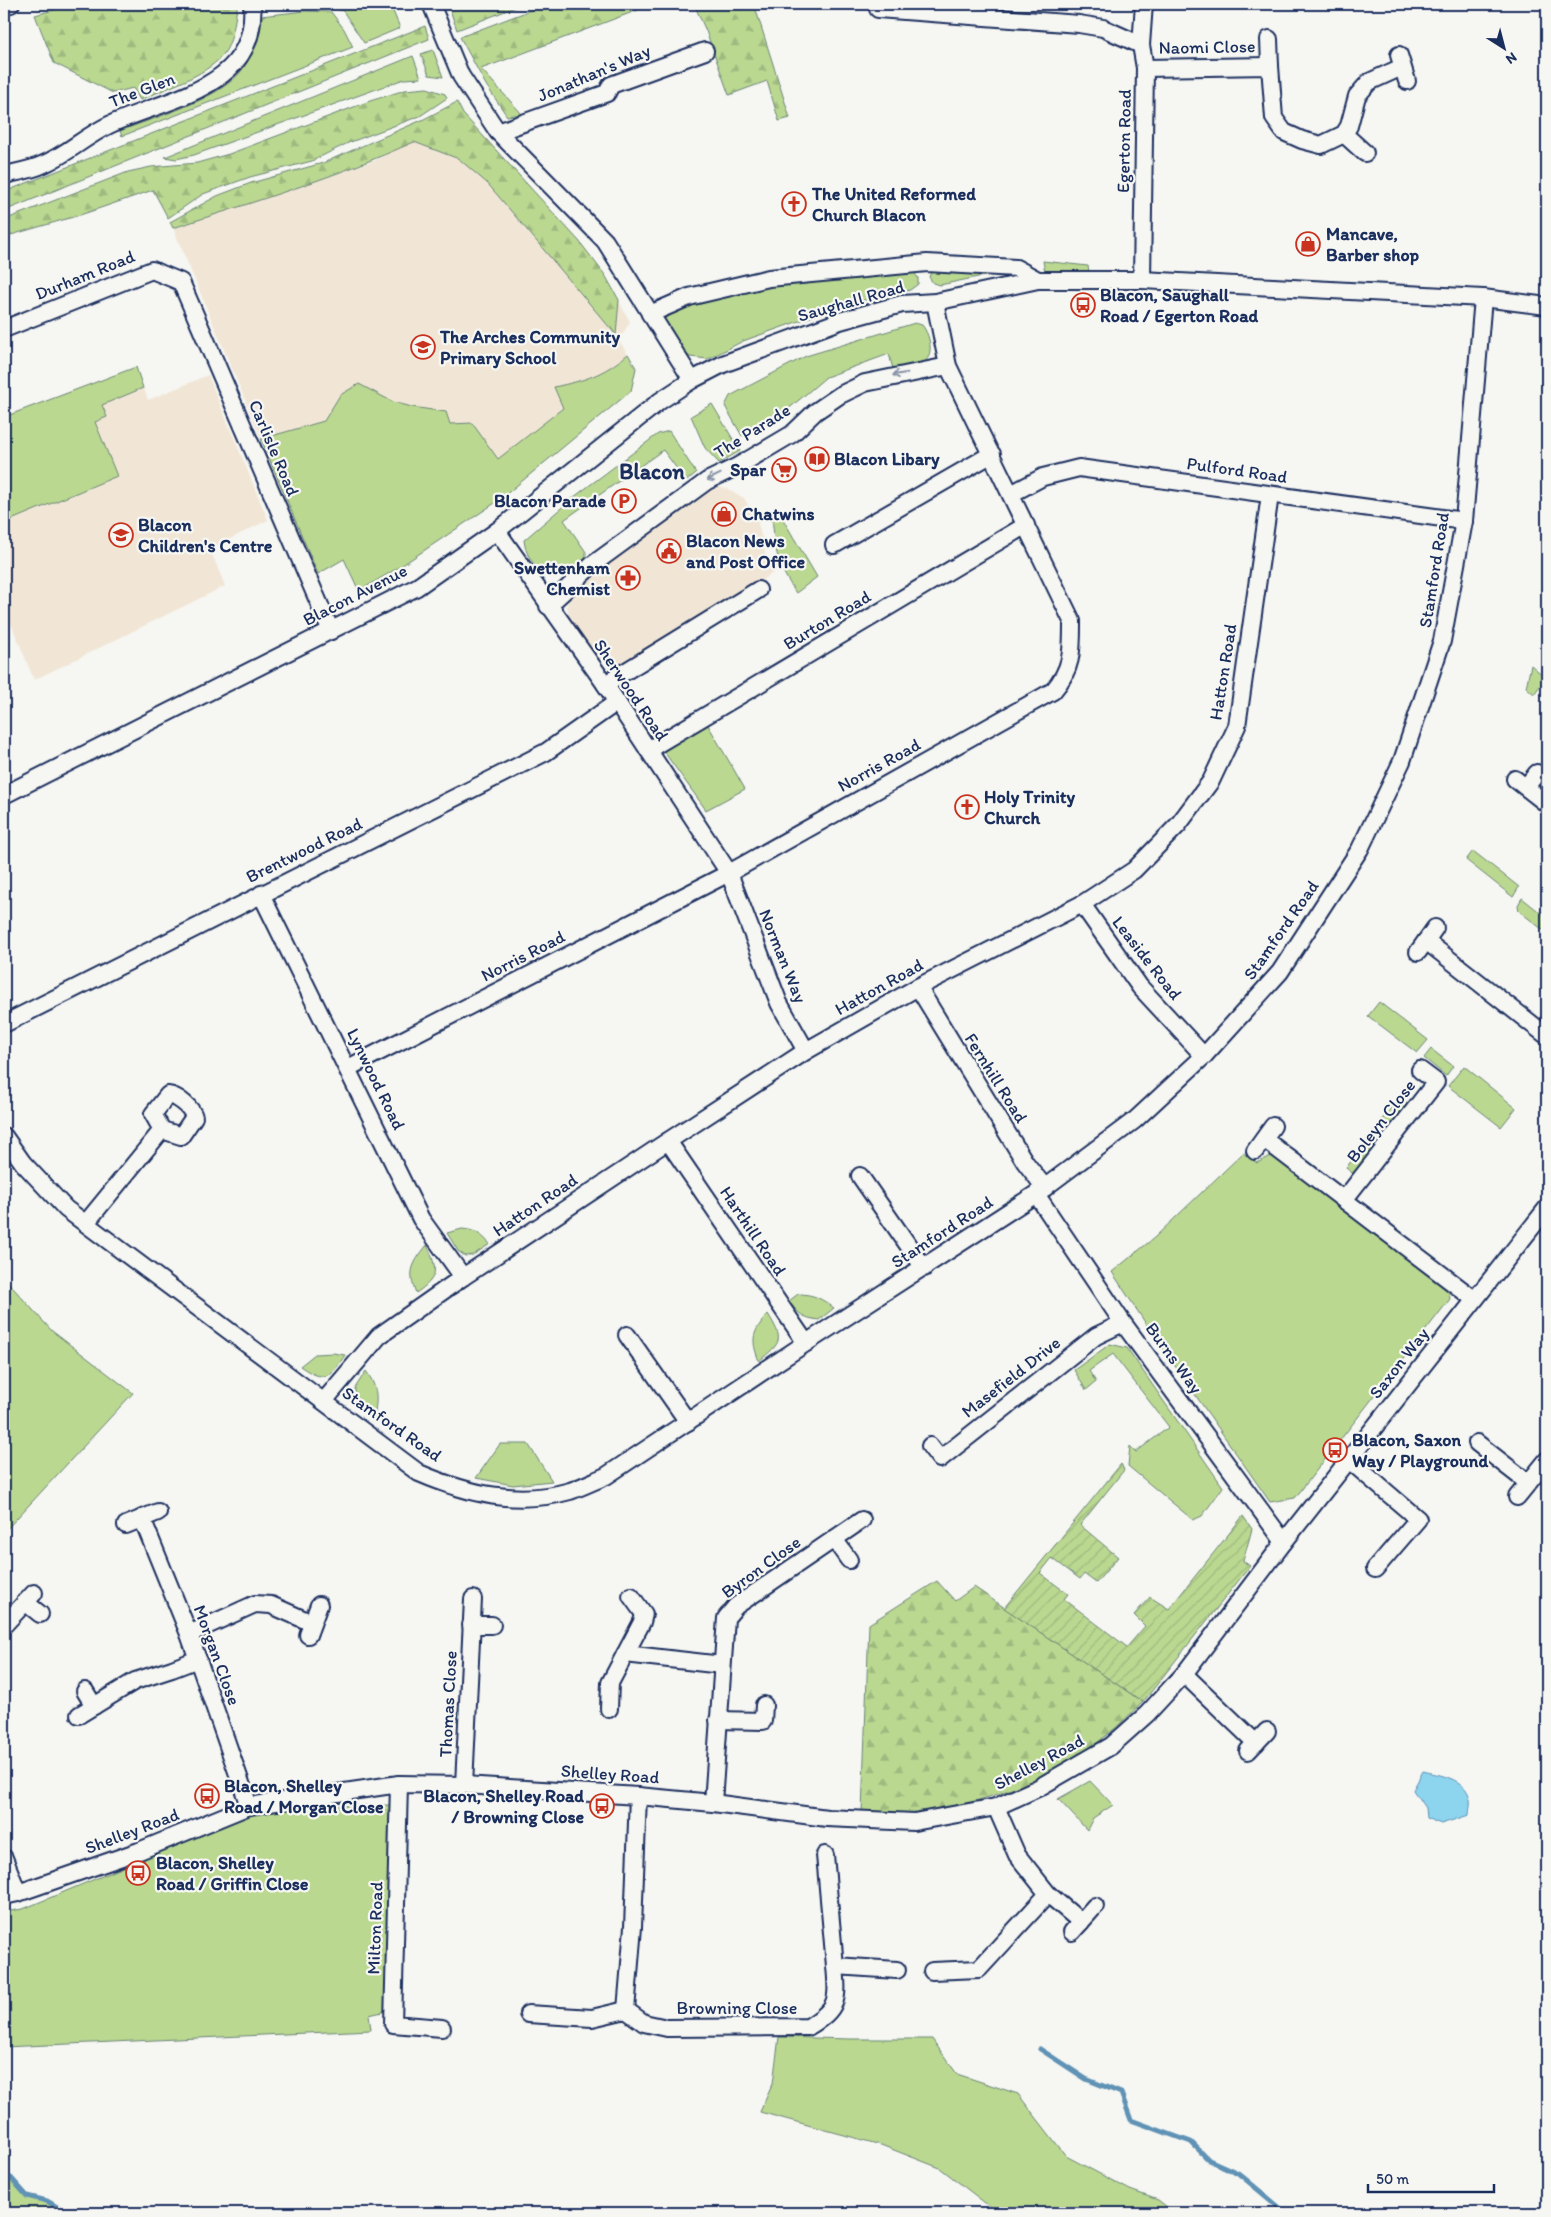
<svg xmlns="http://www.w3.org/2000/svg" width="1551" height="2217" font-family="Itim,sans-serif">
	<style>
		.built { fill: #f1e6d6 }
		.green { fill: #bad890; stroke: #6a8477 }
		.forest { fill: url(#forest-firs); stroke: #6a8477 }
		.garden { fill: url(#garden-furrows); stroke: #6a8477 }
		.water { fill: #8dd4ef; stroke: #5f92b5 }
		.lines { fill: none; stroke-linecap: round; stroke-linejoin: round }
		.stream { stroke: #5f92b5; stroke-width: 5 }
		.minor-casing { stroke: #1b2f5e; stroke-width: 20 }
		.minor { stroke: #f6f6f2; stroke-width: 16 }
		.oneway { stroke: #8892a8 }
		.labels { text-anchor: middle; stroke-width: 4.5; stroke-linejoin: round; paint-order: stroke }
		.street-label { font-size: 18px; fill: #1b2f5e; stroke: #f6f6f2 }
		.poi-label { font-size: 18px; font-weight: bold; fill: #1b2f5e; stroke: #f6f6f2; text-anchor: start }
		.district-label { font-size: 22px; font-weight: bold; fill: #1b2f5e; stroke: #f6f6f2 }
	</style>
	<defs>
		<pattern id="forest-firs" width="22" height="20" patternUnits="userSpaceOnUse" patternTransform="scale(1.25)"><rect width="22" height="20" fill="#bad890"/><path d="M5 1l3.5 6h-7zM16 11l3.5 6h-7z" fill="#9fba7f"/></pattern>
		<pattern id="garden-furrows" width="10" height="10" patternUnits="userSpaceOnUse" patternTransform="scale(1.25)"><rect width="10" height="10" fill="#bad890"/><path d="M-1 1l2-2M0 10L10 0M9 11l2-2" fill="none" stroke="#9fba7f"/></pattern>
	</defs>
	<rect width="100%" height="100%" fill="#f6f6f2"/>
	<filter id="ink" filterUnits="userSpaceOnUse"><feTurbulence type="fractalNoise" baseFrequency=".02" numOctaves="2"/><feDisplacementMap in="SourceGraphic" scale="10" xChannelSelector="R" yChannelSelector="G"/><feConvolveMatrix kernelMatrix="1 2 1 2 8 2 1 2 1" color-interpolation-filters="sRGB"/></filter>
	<g filter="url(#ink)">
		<!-- built -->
		<g class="built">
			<polygon points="463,114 579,241 605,275 630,322 619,340 636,368 631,391 498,501 401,566 359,591 344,559 318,574 173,228 376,160"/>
			<polygon points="136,367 148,400 208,375 268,520 210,549 225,586 34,680 4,606 4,417"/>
			<polygon points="716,486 728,489 744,498 758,523 767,561 773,573 628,662 613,663 596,658 569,617 567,604 573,592 611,557"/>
		</g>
		<!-- green -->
		<g class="green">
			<polygon points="320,4 390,4 400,28 364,43 343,11"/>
			<path d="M305,11L331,12L344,29L353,47L122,136L120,131C153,118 221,99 242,70C253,55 257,34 261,16Z"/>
			<polygon points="433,50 443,77 429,75 421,54"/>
			<polygon points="413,56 421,78 404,79 194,155 176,159 165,157"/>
			<polygon points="1043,261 1088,266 1089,272 1045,272"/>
			<polygon points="938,270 1026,271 978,277 940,285 933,283 929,277 931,272"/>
			<polygon points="913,271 918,278 918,284 910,290 847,304 743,341 708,359 690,357 679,348 662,319 672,311 714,294 791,283"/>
			<path d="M915,323L922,325C931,336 936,360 918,366C910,368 901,368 893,369L889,354L826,377L779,417L777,415L742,436L725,406L730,396L806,356Z"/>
			<path d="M628,354L636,368L631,391L498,501L401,566L359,591L344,559L318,574L261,439L324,421L340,395L359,384L393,402L412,407L446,412L450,424L472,423L498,459L563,408L554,387C586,380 603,375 628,354Z"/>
			<polygon points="136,367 143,388 102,405 107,417 95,422 117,476 4,523 4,417"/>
			<polygon points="712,404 740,451 719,463 705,448 691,416"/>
			<path d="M669,431L696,473L686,481L663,450L564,520L586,552V560C581,564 576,570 571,573C548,585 526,563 524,540L574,497L658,434Z"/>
			<path d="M781,516L817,577L796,593C776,563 776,553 772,518Z"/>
			<polygon points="1531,665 1546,678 1534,694 1526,687"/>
			<polygon points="708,725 745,789 706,810 662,749"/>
			<polygon points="1473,851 1519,887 1513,897 1466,860"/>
			<polygon points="1522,898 1547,918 1547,933 1519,911 1518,905"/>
			<polygon points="1379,1002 1428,1040 1417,1053 1368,1016"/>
			<polygon points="1431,1049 1453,1066 1446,1076 1424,1058"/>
			<polygon points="1464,1066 1516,1108 1501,1127 1448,1086"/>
			<polygon points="1399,1097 1409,1104 1355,1175 1346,1168"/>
			<polygon points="1243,1153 1257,1163 1275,1154 1448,1287 1450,1299 1295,1498 1270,1502 1152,1333 1112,1272 1154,1238"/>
			<path d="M462,1229C475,1230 481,1234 490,1244L473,1255L465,1256L458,1251L447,1233Z"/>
			<path d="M427,1245C438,1270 439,1277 416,1293C407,1271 413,1263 427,1245Z"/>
			<polygon points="4,1278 52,1331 133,1393 4,1532"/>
			<path d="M798,1294C814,1294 822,1299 834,1308L819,1320C803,1318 798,1314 789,1301Z"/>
			<path d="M768,1314C784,1340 782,1342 759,1361C750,1338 753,1332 768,1314Z"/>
			<polygon points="1110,1344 1127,1348 1223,1487 1202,1516 1193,1520 1128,1466 1130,1446 1136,1452 1169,1427 1113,1354 1089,1371 1096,1382 1086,1390 1074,1370"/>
			<path d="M333,1353L345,1355C331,1378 324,1383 300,1366L315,1354Z"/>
			<path d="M366,1371C379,1389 377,1398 374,1419L363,1411L355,1401V1388Z"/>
			<polygon points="500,1444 528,1444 552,1481 513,1485 476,1478"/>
			<polygon points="1090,1781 1113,1805 1093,1818 1087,1830 1058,1799"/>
			<polygon points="391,1805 387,2011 369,2015 371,2030 4,2047 4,1912 23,1909 251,1814 324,1806"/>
			<polygon points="779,2037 850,2039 932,2039 957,2074 1018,2094 1066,2156 1130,2190 1158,2200 1175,2213 998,2213 940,2168 881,2145 760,2112 773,2083"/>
			<polygon points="4,2177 11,2178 27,2196 47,2201 67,2213 4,2213"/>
		</g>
		<!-- forest -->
		<g class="forest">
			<path d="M76,4H237V8C234,24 233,43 222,56C205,76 164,89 140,100L133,88L113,93L54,63L35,15Z"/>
			<polygon points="448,4 523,4 457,30"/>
			<polygon points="547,4 654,4 481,69 522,114 507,116 486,85 460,37"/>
			<polygon points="694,4 754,4 790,118 779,121 767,81 729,95 706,31"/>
			<polygon points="425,26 429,39 4,211 4,192"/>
			<polygon points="427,88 445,94 447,98 420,116 348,143 312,161 250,177 203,194 168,218 153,190 80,215 4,237 4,220 128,172 151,167 197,163 229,154 370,101 405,90"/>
			<path d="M457,102L463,114L579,241L605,275L619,300L616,335L488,184L459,159L414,142C336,177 254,202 173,228L170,222L217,196L251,183L323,163L422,120Z"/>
			<path d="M937,1581L955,1601L974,1587L1143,1702C1131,1713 1120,1725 1107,1735C1053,1779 980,1806 911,1813C895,1814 878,1812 862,1812L869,1624Z"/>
		</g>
		<!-- garden -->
		<polygon class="garden" points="1121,1464 1124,1470 1080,1525 1118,1557 1096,1583 1084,1574 1080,1579 1052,1558 1040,1573 1068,1594 1064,1599 1127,1647 1145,1626 1134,1615 1150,1597 1169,1609 1243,1516 1252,1529 1243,1561 1250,1566 1143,1702 1004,1608"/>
		<!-- water -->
		<path class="water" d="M1423,1771C1439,1775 1466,1778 1470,1799C1471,1804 1469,1810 1469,1815L1441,1824L1426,1818L1425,1808L1413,1790Z"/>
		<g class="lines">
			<!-- stream -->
			<g class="stream">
				<polyline points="1040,2049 1086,2079 1121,2093 1131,2120 1191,2142 1209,2160 1238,2173 1286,2213"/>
				<polyline points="4,2177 11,2178 27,2196 47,2201 67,2213"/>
			</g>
			<!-- minor casing -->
			<g class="minor-casing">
				<g id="minor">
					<polyline points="431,4 461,76 498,132 605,241 692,380"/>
					<polyline points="4,6 11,4"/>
					<polyline points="878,9 1079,24 1103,28 1141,45"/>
					<polyline points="1269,39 1270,66"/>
					<polyline points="1399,55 1407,81"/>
					<polyline points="1145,68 1270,66 1274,118 1284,132 1302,140 1321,145 1344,134 1349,126 1357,96 1369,82 1402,67"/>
					<polyline points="498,132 607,93 611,85 705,51"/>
					<polyline points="1344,134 1365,153"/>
					<path d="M4,175C17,172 32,170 44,164C67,154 86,136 109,125C166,98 259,89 252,4"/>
					<polyline points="1142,280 1145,68 1141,45 1144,4"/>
					<polyline points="650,314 689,297 769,278 927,263 1016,268 1038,280"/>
					<polyline points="4,329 152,270 181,282 331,631"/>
					<polyline points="1011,494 1043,477 1079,468 1464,521"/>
					<polyline points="497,531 605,684 729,873 779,1003 806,1051"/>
					<polyline points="834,545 992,454"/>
					<polyline points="548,606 592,565 707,481 738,466 792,434 815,412 840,395 865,383 948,366"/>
					<polyline points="605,684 758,590"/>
					<polyline points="648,750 1026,525"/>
					<polyline points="1515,779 1547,804"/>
					<polyline points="1526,787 1537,773"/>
					<polyline points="4,795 417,587 497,531 660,401 692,380 723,364 840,321 902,304 935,302 1038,280 1142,280 1483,298 1547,306"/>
					<polyline points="261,894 421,1219 463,1277"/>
					<polyline points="1082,904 1140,987 1204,1056"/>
					<polyline points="1426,941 1547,1036"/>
					<polyline points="1418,952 1435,928"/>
					<polyline points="918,987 1025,1162 1045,1188"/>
					<polyline points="4,1024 546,752 617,702"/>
					<path d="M348,1068L729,873L1053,691C1073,668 1072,650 1072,621L948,366L935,302"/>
					<path d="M4,1136L23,1163L66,1209L419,1473C468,1494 517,1506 570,1491C582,1487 594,1481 606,1476L806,1343L1036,1194L1135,1120L1204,1056L1280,972L1360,849L1402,761L1442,641L1464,521L1483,298"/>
					<polyline points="1264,1139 1474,1299"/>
					<polyline points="668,1141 806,1343"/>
					<polyline points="1255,1151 1273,1126"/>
					<polyline points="860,1176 924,1268"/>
					<polyline points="1036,1194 1123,1323 1284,1542"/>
					<polyline points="1344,1200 1436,1082 1420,1070"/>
					<path d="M86,1223L162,1130L153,1114L168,1095C178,1096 192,1108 194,1117L181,1136L162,1130"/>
					<polyline points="627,1335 688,1422"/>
					<polyline points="324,1401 379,1336 463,1277 668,1141 806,1051 918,987 1082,904 1134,870 1178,825 1211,781 1237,726 1270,495"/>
					<polyline points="1477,1443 1527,1482"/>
					<polyline points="930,1446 940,1459 1096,1336 1123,1323"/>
					<polyline points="1349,1460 1418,1519 1375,1569"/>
					<polyline points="1517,1497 1547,1460"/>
					<polyline points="142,1518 189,1634 249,1806"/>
					<polyline points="126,1525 158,1512"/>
					<polyline points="834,1539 849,1560"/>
					<polyline points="25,1602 40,1614"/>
					<polyline points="4,1625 34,1593"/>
					<polyline points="471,1625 492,1625"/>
					<polyline points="189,1634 255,1604 271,1605 312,1623"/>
					<polyline points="308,1635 319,1605"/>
					<polyline points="625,1654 722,1665"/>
					<polyline points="1184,1674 1256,1743"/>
					<polyline points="85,1691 94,1706"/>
					<polyline points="609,1709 610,1683 642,1622 644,1614 631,1596"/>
					<polyline points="79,1715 135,1681 172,1669 198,1659"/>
					<polyline points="718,1720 763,1721 764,1705"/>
					<polyline points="1248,1751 1267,1731"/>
					<polyline points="399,1784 393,2024 442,2028"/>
					<polyline points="464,1785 473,1599"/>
					<polyline points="713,1803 726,1618 736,1606 862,1520"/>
					<polyline points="825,1855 835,1966 897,1970"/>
					<polyline points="4,1858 18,1893"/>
					<polyline points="1048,1894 1081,1922"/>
					<polyline points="4,1896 18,1893 139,1851 249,1806 399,1784 464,1785 638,1796 713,1803 827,1818 914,1822 996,1807 1038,1788 1111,1746 1147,1714 1184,1674 1284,1542 1547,1208"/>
					<polyline points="1072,1932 1095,1906"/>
					<polyline points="932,1971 979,1969 1048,1894 1017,1855 996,1807"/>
					<polyline points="626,2010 633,1927 638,1796"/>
					<path d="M528,2014L592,2018L626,2010L644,2023L667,2028L808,2027C839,2008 838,2000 835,1966"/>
				</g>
			</g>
			<!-- minor -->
			<use href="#minor" class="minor"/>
		</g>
		<!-- one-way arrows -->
		<defs><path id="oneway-shaft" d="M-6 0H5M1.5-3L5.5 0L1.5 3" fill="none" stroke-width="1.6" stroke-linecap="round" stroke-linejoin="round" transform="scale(1.25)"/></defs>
		<g class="oneway">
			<use href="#oneway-shaft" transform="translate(900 374) rotate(170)"/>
			<use href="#oneway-shaft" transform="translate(714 477) rotate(154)"/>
		</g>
	</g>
	<!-- icons -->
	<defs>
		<g id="church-ring" transform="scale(1.25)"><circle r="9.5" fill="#f6f6f2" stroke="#c8321e" stroke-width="1.5"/><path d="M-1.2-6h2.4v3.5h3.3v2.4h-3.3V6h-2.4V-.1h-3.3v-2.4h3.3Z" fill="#c8321e"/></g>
		<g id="shop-ring" transform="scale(1.25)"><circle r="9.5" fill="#f6f6f2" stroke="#c8321e" stroke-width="1.5"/><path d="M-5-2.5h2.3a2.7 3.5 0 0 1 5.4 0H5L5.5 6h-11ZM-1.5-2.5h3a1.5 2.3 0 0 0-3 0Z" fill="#c8321e"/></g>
		<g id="bus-ring" transform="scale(1.25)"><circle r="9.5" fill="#f6f6f2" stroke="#c8321e" stroke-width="1.5"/><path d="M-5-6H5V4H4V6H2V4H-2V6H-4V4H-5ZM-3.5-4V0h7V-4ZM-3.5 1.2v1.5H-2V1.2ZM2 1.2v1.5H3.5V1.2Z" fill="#c8321e"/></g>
		<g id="school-ring" transform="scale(1.25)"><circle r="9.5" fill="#f6f6f2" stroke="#c8321e" stroke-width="1.5"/><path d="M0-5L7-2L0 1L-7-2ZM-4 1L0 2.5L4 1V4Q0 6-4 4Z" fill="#c8321e"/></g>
		<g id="library-ring" transform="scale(1.25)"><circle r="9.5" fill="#f6f6f2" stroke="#c8321e" stroke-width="1.5"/><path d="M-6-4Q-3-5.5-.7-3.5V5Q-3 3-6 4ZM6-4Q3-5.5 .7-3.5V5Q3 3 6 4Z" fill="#c8321e"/></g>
		<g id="supermarket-ring" transform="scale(1.25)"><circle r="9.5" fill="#f6f6f2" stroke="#c8321e" stroke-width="1.5"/><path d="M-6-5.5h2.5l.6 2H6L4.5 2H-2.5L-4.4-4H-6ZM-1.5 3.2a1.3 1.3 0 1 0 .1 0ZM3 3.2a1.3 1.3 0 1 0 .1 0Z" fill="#c8321e"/></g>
		<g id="parking-ring" transform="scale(1.25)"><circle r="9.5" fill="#f6f6f2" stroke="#c8321e" stroke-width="1.5"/><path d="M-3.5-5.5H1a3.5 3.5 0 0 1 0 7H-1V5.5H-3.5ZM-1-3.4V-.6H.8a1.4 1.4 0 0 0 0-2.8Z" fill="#c8321e"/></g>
		<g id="civic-ring" transform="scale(1.25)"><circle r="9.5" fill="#f6f6f2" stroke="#c8321e" stroke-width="1.5"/><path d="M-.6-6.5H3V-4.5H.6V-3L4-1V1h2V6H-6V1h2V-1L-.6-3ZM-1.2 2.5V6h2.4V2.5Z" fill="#c8321e"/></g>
		<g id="pharmacy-ring" transform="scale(1.25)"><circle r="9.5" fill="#f6f6f2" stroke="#c8321e" stroke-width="1.5"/><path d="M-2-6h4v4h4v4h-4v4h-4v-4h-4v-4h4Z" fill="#c8321e"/></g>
	</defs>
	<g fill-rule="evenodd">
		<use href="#church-ring" x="794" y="204"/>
		<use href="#shop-ring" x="1308" y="244"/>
		<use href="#bus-ring" x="1083" y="305"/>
		<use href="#school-ring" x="423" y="347"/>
		<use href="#library-ring" x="817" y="459"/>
		<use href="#supermarket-ring" x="784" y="470"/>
		<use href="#parking-ring" x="624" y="501"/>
		<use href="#shop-ring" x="724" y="514"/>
		<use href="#school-ring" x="121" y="535"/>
		<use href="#civic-ring" x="669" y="551"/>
		<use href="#pharmacy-ring" x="628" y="578"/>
		<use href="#church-ring" x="967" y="807"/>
		<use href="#bus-ring" x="1335" y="1450"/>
		<use href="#bus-ring" x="207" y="1796"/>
		<use href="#bus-ring" x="602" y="1806"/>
		<use href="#bus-ring" x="138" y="1873"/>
	</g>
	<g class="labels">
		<!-- street labels -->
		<g class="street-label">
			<text transform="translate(1207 47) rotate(-1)" y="6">Naomi Close</text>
			<text transform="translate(594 73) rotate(-23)" y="6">Jonathan's Way</text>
			<text transform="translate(142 90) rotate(-21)" y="6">The Glen</text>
			<text transform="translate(1124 141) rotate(-89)" y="6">Egerton Road</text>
			<text transform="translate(85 275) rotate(-22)" y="6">Durham Road</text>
			<text transform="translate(851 301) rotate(-16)" y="6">Saughall Road</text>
			<text transform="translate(752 431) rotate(-32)" y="6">The Parade</text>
			<text transform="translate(274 448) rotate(67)" y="6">Carlisle Road</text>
			<text transform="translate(1237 470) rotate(8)" y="6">Pulford Road</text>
			<text transform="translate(1434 570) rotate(-81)" y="6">Stamford Road</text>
			<text transform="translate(355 595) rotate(-27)" y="6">Blacon Avenue</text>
			<text transform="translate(827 620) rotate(-31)" y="6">Burton Road</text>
			<text transform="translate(1223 672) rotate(-81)" y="6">Hatton Road</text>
			<text transform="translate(631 690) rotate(56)" y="6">Sherwood Road</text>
			<text transform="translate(879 765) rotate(-29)" y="6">Norris Road</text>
			<text transform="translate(304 850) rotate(-26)" y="6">Brentwood Road</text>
			<text transform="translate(1281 930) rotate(-55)" y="6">Stamford Road</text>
			<text transform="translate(523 956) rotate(-27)" y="6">Norris Road</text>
			<text transform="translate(783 956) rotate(68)" y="6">Norman Way</text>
			<text transform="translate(1147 958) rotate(52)" y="6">Leaside Road</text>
			<text transform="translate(879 987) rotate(-29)" y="6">Hatton Road</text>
			<text transform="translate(996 1078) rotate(58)" y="6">Fernhill Road</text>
			<text transform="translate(376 1079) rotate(64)" y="6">Lynwood Road</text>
			<text transform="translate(1381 1121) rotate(-52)" y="6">Boleyn Close</text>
			<text transform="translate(535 1205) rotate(-34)" y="6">Hatton Road</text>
			<text transform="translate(753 1231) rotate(56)" y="6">Harthill Road</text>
			<text transform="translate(942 1232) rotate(-33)" y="6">Stamford Road</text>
			<text transform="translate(1174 1358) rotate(54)" y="6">Burns Way</text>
			<text transform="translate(1399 1363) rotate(-52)" y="6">Saxon Way</text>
			<text transform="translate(1011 1377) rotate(-38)" y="6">Masefield Drive</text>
			<text transform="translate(392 1424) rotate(35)" y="6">Stamford Road</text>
			<text transform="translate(761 1567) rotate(-36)" y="6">Byron Close</text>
			<text transform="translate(217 1655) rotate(70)" y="6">Morgan Close</text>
			<text transform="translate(448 1704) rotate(-87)" y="6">Thomas Close</text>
			<text transform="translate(1039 1762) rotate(-28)" y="6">Shelley Road</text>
			<text transform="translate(610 1774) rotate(4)" y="6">Shelley Road</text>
			<text transform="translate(132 1831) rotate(-21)" y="6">Shelley Road</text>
			<text transform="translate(375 1928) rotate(-88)" y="6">Milton Road</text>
			<text x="737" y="2014">Browning Close</text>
		</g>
		<!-- poi labels -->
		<g class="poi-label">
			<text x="812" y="200">The United Reformed<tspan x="812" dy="21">Church Blacon</tspan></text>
			<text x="1326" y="240">Mancave,<tspan x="1326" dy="21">Barber shop</tspan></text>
			<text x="1100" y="301">Blacon, Saughall<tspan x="1100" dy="21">Road / Egerton Road</tspan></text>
			<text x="440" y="343">The Arches Community<tspan x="440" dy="21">Primary School</tspan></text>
			<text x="834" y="465">Blacon Libary</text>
			<text x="766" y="476" text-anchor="end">Spar</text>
			<text x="606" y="507" text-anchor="end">Blacon Parade</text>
			<text x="742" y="520">Chatwins</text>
			<text x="138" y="531">Blacon<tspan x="138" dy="21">Children's Centre</tspan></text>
			<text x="686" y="547">Blacon News<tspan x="686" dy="21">and Post Office</tspan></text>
			<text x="610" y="574" text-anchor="end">Swettenham<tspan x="610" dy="21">Chemist</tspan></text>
			<text x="984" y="803">Holy Trinity<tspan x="984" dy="21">Church</tspan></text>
			<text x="1352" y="1446">Blacon, Saxon<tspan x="1352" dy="21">Way / Playground</tspan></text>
			<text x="224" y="1792">Blacon, Shelley<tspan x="224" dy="21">Road / Morgan Close</tspan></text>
			<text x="584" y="1802" text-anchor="end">Blacon, Shelley Road<tspan x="584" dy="21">/ Browning Close</tspan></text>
			<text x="156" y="1869">Blacon, Shelley<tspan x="156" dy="21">Road / Griffin Close</tspan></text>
		</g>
		<!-- district labels -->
		<g class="district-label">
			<text x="652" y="479">Blacon</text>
		</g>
	</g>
	<!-- margin -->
	<rect width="1551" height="2217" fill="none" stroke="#f6f6f2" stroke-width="20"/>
	<rect x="10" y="10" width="1531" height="2197" fill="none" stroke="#1b2f5e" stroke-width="2" filter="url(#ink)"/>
	<!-- north arrow -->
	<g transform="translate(1504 48) rotate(144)" stroke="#f6f6f2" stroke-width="4" paint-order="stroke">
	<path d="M0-4L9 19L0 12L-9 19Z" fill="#1b2f5e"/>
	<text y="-8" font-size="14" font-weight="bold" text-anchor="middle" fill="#1b2f5e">N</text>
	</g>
	<!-- scale -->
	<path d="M1368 2184v8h126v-8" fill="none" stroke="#1b2f5e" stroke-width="2.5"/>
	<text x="1376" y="2184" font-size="15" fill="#1b2f5e" stroke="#f6f6f2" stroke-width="4" paint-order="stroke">50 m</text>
</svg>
